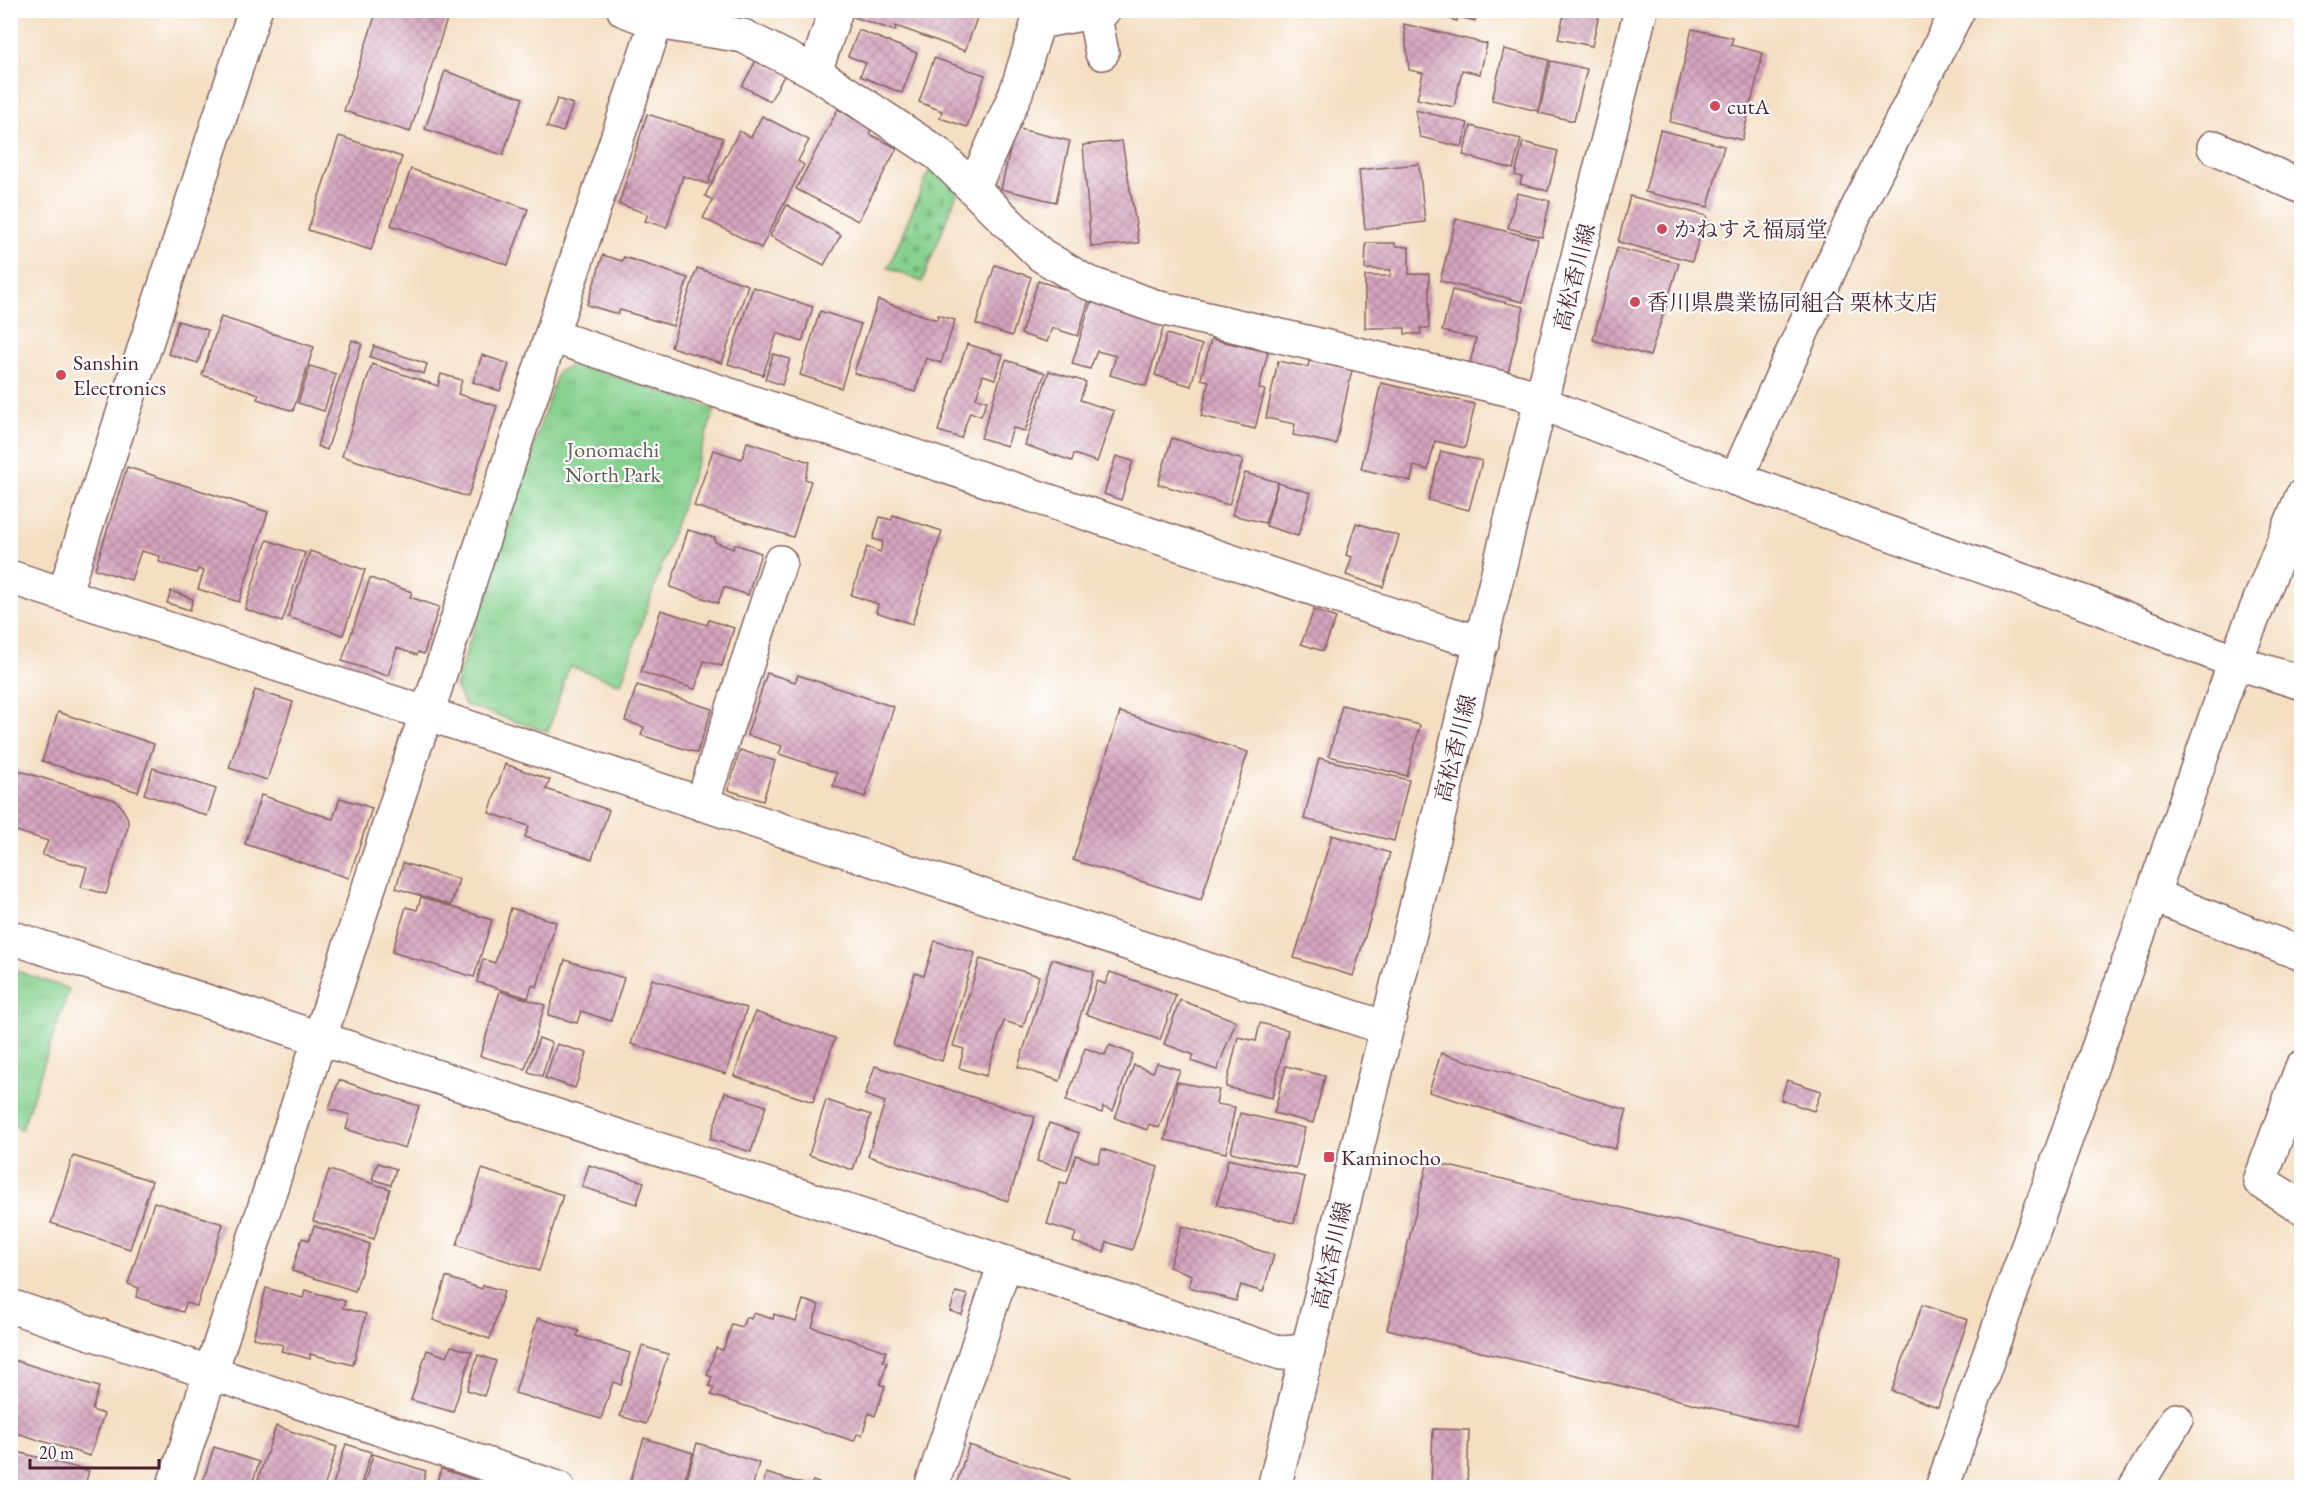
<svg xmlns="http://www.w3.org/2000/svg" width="2312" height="1498" font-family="'EB Garamond','Noto Serif JP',serif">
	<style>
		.grass { fill: url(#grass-tufts); stroke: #68785c; stroke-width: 1.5 }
		.cemetery { fill: url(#cemetery-stones); stroke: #68785c; stroke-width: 1.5 }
		.building { fill: url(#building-cross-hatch) }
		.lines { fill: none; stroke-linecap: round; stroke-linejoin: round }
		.minor-casing { stroke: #866260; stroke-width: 36 }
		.major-casing { stroke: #866260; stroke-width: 36 }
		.minor { stroke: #fff; stroke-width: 33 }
		.major { stroke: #fff; stroke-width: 33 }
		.poi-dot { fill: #d1495b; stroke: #fff; stroke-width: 2 }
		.labels { text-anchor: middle; stroke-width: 4.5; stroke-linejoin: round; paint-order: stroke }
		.poi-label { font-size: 22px; fill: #4a1f2b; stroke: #fff; text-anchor: start }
		.street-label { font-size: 22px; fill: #4a1f2b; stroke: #fff }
		.park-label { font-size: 22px; fill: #5f5d4e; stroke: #fff }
	</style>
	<defs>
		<pattern id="grass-tufts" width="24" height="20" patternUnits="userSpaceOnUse" patternTransform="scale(1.5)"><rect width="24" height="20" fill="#86d18e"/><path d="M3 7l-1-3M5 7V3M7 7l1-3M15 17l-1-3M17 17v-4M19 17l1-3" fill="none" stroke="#75b37b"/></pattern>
		<pattern id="cemetery-stones" width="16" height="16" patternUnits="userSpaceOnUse" patternTransform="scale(1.5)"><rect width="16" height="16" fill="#86d18e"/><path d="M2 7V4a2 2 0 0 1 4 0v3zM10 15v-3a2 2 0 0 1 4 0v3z" fill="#75b37b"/></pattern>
		<pattern id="building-cross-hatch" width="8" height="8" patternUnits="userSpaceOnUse" patternTransform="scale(1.5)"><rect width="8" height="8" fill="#d5a4be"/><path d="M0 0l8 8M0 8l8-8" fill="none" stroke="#af859b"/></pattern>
	</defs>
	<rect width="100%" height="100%" fill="#fff"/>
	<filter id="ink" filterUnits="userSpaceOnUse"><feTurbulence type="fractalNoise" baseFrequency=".0167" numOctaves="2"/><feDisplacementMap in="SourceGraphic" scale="12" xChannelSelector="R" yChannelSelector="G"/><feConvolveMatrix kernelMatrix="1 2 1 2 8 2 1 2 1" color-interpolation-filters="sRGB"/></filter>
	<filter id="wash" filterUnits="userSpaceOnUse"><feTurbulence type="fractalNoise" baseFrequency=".008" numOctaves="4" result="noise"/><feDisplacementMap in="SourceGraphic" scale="24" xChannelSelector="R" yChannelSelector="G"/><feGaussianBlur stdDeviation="1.35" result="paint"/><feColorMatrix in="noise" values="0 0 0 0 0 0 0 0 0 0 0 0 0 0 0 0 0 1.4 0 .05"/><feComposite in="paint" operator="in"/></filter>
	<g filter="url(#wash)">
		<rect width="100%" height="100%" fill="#f4dfc3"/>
		<!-- grass -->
		<g class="grass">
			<polygon points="578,364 715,409 621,684 569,666 548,732 465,705 455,686 558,371"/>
			<polygon points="11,969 69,989 22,1129 11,1125"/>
		</g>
		<!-- cemetery -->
		<polygon class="cemetery" points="932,164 959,188 922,282 888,268"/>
		<g id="blocks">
			<!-- building -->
			<g class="building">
				<polygon points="377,10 450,10 410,132 344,111"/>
				<polygon points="857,10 965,10 978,15 965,51 896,26 895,31 854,17"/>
				<polygon points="1415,10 1477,10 1475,21 1458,17 1457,21"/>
				<polygon points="1565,10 1600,10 1592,46 1558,39"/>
				<polygon points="1404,24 1487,44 1480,74 1462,70 1454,107 1417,99 1423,73 1409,70"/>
				<polygon points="1692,29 1733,38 1731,45 1763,53 1742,140 1670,122"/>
				<polygon points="859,30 917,53 902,93 860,76 866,63 848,56"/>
				<polygon points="1504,49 1549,60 1538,111 1492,100"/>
				<polygon points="934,58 985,75 967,127 940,118 942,111 919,102"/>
				<polygon points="757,59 785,74 770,101 742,86"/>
				<polygon points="1551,61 1587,69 1574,121 1539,113"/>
				<polygon points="445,71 523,98 503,155 425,129"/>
				<polygon points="557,99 573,104 563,132 547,127"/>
				<polygon points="838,109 871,129 869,134 897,148 858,221 796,189"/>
				<polygon points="1415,110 1468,123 1462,147 1420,137"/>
				<polygon points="647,114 723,138 708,184 683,176 667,227 645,221 648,214 619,204"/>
				<polygon points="762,116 809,140 798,161 804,165 761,248 703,218 713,200 705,196 739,131 751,137"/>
				<polygon points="1471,126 1521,139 1513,169 1463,155"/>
				<polygon points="1015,128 1070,141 1056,202 1001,189"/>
				<polygon points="1660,130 1724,146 1708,207 1645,192"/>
				<polygon points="339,136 402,157 371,250 308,230"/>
				<polygon points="1122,141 1139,243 1091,247 1083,145"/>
				<polygon points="1523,142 1558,151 1548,191 1520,184 1522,177 1515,175"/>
				<polygon points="1419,164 1425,222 1365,229 1359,170"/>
				<polygon points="411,169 528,209 508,265 391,225"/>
				<polygon points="1517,193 1550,201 1542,237 1508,228"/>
				<polygon points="1630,196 1707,216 1692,261 1618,242"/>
				<polygon points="787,205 841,235 824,265 770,236"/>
				<polygon points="1456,219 1538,239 1523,302 1440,281"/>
				<polygon points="1366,243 1395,243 1395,246 1409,247 1409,274 1429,274 1429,328 1420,328 1421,334 1405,334 1405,328 1365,328 1365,276 1390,276 1391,270 1365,269"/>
				<polygon points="1617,248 1679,263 1650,356 1593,340"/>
				<polygon points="603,255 622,261 624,257 688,278 673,326 620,310 618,314 587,305"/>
				<polygon points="995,265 1031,277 1012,336 976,324"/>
				<polygon points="697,268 748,285 722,363 671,347"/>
				<polygon points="1038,281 1090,297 1078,336 1052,328 1047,342 1021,334"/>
				<polygon points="753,287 813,307 802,342 777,333 763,375 728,364"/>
				<polygon points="1452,290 1524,307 1508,373 1470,363 1476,339 1442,331"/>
				<polygon points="878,300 937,320 938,315 955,320 941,363 926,358 915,392 854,373"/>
				<polygon points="1091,302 1164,325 1146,386 1110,375 1116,356 1097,351 1090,369 1072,364"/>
				<polygon points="820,311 861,324 841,388 800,375"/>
				<polygon points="221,317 314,347 293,411 257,399 259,394 202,375"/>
				<polygon points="178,321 208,330 198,363 168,354"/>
				<polygon points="1167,334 1202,345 1191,386 1155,375"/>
				<polygon points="1211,339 1268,352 1259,389 1265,390 1255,429 1201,416 1209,381 1201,379"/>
				<polygon points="352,340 362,344 327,450 317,446"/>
				<polygon points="967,344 1003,355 995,379 983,375 976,398 987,401 981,416 970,412 961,438 938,431"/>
				<polygon points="374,346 427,364 424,374 370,357"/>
				<polygon points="773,354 790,359 782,385 765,379"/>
				<polygon points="482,355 509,364 500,391 473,382"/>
				<polygon points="1006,360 1045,373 1025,431 1013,428 1007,446 981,438"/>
				<polygon points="1278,361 1308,367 1309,361 1352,370 1336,444 1293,435 1295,424 1266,418"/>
				<polygon points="372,364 438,386 441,374 462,380 458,394 497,406 468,497 342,456"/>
				<polygon points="310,366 336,374 324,411 298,403"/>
				<polygon points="1049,371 1086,382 1080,400 1114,411 1097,462 1074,454 1072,461 1025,445"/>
				<polygon points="1381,383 1475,404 1465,448 1435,441 1428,470 1414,466 1411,481 1361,469"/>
				<polygon points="1172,438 1243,460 1229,505 1158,484"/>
				<polygon points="747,442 810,462 805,479 811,481 793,537 694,506 713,450 742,459"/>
				<polygon points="1441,451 1482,461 1469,510 1428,500"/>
				<polygon points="1116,456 1133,461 1121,500 1104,494"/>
				<polygon points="127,467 268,512 239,602 198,589 204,571 198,569 196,573 159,562 160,556 141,551 131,580 95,569"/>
				<polygon points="1245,473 1278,482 1265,523 1232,515"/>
				<polygon points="1278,483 1311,493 1298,536 1266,526"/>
				<polygon points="893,515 942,531 912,624 876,612 878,604 851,595 867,547 880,552 883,542 873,539 880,517 892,520"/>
				<polygon points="1356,523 1399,536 1383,587 1346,575 1352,557 1346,555"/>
				<polygon points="688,530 715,538 715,542 733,549 735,544 761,553 748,595 724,587 718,603 670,587"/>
				<polygon points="267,540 305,553 282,622 245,609"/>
				<polygon points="310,551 365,570 343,635 288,617"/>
				<polygon points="370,578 412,592 410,597 439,607 424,654 418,652 417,655 397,648 388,676 342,661"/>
				<polygon points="171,591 193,599 190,610 167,603"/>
				<polygon points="661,610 707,625 709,620 734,628 722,666 704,661 695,689 641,672"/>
				<polygon points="1314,610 1336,618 1323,651 1301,644"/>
				<polygon points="767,673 795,682 798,675 894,707 865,797 833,786 837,773 779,754 782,746 747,735"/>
				<polygon points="637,685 712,709 697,753 641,735 644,727 625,721"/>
				<polygon points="255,690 293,702 267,780 229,768"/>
				<polygon points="1342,705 1420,725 1407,776 1329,756"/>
				<polygon points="58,712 154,744 138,792 42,761"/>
				<polygon points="1120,712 1248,752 1201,900 1073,860"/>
				<polygon points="740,750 775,761 763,801 728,790"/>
				<polygon points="1319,758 1409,780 1394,841 1304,819"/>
				<polygon points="505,764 550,780 546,789 609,810 592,859 525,837 529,826 489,813"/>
				<polygon points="10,768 115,800 121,806 128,819 128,827 106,894 81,887 87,867 42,855 48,841 10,829"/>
				<polygon points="153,768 216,789 207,816 144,794"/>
				<polygon points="261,795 333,819 340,798 372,808 349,878 245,844"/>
				<polygon points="1332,835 1390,853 1353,976 1294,958"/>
				<polygon points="403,863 459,879 451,905 396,888"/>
				<polygon points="421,897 492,920 474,977 392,952 406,907 417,910"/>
				<polygon points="511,908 556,922 537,987 532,985 528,998 477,982 483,959 495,963"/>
				<polygon points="935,941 975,953 942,1061 893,1045 915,973 924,976"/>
				<polygon points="980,959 1039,976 1023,1027 1004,1021 986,1076 959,1068 964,1049 953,1046"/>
				<polygon points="1052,959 1094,972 1060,1081 1018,1067"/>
				<polygon points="565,960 624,978 611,1021 581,1011 577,1023 548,1015"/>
				<polygon points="1110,972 1176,995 1160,1040 1086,1014 1097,981 1105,984"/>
				<polygon points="652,979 747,1008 726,1074 631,1044"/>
				<polygon points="500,991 545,1005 525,1069 480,1056"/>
				<polygon points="1180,1000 1236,1021 1217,1070 1191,1061 1194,1055 1164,1044"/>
				<polygon points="755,1012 835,1038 813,1102 734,1076"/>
				<polygon points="1260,1023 1288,1030 1272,1098 1226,1087 1238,1037 1256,1041"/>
				<polygon points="539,1038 552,1043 542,1076 528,1072"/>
				<polygon points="557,1044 587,1053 575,1088 545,1078"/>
				<polygon points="1109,1045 1133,1054 1113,1111 1103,1107 1102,1113 1066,1101 1085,1048 1105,1055"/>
				<polygon points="1441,1053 1627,1110 1615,1149 1429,1092"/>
				<polygon points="1157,1063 1180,1070 1159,1128 1149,1124 1147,1130 1115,1118 1134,1065 1153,1072"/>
				<polygon points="875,1066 1035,1117 1008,1201 868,1156 885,1102 865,1095"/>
				<polygon points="1286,1066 1325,1076 1313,1123 1274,1113"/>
				<polygon points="339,1080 419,1106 405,1148 346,1129 350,1115 329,1109"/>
				<polygon points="1787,1080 1821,1091 1814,1111 1781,1100"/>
				<polygon points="1177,1082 1219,1090 1216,1104 1235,1107 1226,1153 1165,1140"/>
				<polygon points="725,1092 766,1106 751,1152 710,1139"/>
				<polygon points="826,1100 871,1115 853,1170 809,1155"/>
				<polygon points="1240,1113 1305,1128 1296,1168 1231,1152"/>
				<polygon points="1049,1123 1079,1133 1067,1170 1037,1161"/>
				<polygon points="1102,1149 1158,1167 1132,1250 1107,1242 1104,1252 1073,1242 1076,1233 1047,1224 1060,1182 1067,1184 1076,1155 1098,1163"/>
				<polygon points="73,1156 152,1181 130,1249 51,1223"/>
				<polygon points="1228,1159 1305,1177 1294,1223 1217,1205"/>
				<polygon points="1428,1161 1839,1260 1798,1429 1387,1329"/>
				<polygon points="378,1163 396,1169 391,1185 372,1179"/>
				<polygon points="589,1165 644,1182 637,1204 582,1187"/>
				<polygon points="482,1169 563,1195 539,1271 457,1245"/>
				<polygon points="329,1170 390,1189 374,1239 313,1221"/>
				<polygon points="154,1202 223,1224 197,1306 186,1303 183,1312 136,1297 139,1288 128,1284"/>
				<polygon points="314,1226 370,1244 355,1291 292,1271 302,1238 309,1240"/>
				<polygon points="1182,1226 1274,1255 1263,1292 1241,1285 1236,1301 1189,1287 1192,1275 1169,1267"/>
				<polygon points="446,1277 482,1289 483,1285 504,1291 490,1339 433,1320"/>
				<polygon points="266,1288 303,1298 305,1290 345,1301 343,1308 366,1314 353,1365 310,1354 310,1359 281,1351 283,1345 253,1338"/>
				<polygon points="956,1292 968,1295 962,1315 950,1311"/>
				<polygon points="803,1300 819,1305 812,1327 886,1351 883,1361 887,1363 880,1385 885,1386 875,1416 869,1413 862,1435 857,1434 854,1441 711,1395 714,1388 709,1386 712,1377 707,1375 716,1348 723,1350 732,1324 742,1327 746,1317 751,1319 753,1313 773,1319 774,1314 796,1322"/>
				<polygon points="1922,1305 1968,1320 1938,1407 1892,1391"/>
				<polygon points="538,1318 579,1331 577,1336 630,1353 621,1385 613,1382 601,1419 515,1393"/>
				<polygon points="451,1346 472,1352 453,1412 411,1400 427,1350 447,1357"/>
				<polygon points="642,1346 668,1354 646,1424 620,1416"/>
				<polygon points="478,1355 496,1361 484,1396 467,1390"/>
				<polygon points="11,1359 99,1387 92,1410 104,1414 90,1456 10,1431"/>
				<polygon points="276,1426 337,1447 324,1488 255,1488"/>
				<polygon points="1433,1429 1469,1430 1467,1488 1431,1488"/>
				<polygon points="644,1438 693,1453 682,1488 637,1488 629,1485"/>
				<polygon points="697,1443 759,1463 752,1488 704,1488 686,1482"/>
				<polygon points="346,1444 371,1452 360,1488 332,1488"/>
				<polygon points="969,1445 1070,1479 1067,1488 955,1488"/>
				<polygon points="214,1447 259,1462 251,1488 224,1488 203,1481"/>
				<polygon points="10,1450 89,1471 84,1488 10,1488"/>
				<polygon points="373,1454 426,1471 421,1488 363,1488"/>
				<polygon points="441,1469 475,1480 473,1488 435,1488"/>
				<polygon points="766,1473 810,1486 813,1481 832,1488 762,1488"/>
				<polygon points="1850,1481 1852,1488 1823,1488 1822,1486"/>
			</g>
		</g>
	</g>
	<g filter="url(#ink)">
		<use href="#blocks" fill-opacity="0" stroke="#866260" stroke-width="1.5"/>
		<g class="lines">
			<!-- minor casing -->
			<g class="minor-casing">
				<g id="minor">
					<polyline points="624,10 656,22 743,36 815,72 938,154 1041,255 1086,282 1160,308 1520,392 1566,413 1736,479 2097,607 2235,662 2302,683"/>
					<polyline points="1094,12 1102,53"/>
					<polyline points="815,72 836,10"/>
					<polyline points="2214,147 2302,187"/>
					<polyline points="974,187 1016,93 1038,22 1104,10"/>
					<polyline points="552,336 1441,631 1482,643"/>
					<polyline points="1736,479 1856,211 1958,10"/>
					<polyline points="10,577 1386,1028"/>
					<polyline points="64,594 255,10"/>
					<polyline points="702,804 780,562"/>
					<polyline points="2152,895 2302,954"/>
					<polyline points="10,937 1281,1353 1308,1351"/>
					<polyline points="2302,1067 2260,1181 2302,1207"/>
					<polyline points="10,1306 558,1488"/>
					<polyline points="173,1488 415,746 427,714 479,552 656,22"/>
					<polyline points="931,1488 1005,1263"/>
					<polyline points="1942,1488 2235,662 2302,496"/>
					<polyline points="2135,1488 2176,1420"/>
				</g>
			</g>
			<!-- major casing -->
			<g class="major-casing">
				<polyline id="major" points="1274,1488 1522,475 1641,10"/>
			</g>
			<!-- minor -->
			<use href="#minor" class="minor"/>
			<!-- major -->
			<use href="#major" class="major"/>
		</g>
	</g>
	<!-- markers -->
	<g class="poi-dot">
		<circle cx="1715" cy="106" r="6"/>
		<circle cx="1662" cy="229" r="6"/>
		<circle cx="1635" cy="302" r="6"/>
		<circle cx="61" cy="375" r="6"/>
		<rect x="1323" y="1151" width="12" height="12" rx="3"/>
	</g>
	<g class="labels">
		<!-- poi labels -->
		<g class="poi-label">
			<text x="1727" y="114">cutA</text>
			<text x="1674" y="237">かねすえ福扇堂</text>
			<text x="1647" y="310">香川県農業協同組合 栗林支店</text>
			<text x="73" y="370">Sanshin<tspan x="73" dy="25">Electronics</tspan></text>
			<text x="1341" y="1165">Kaminocho</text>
		</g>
		<!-- street labels -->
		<g class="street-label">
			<text transform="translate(1574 277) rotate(-76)" y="8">高松香川線</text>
			<text transform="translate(1455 748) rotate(-76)" y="8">高松香川線</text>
			<text transform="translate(1331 1255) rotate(-77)" y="8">高松香川線</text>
		</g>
		<!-- park labels -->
		<g class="park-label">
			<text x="613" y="457">Jonomachi<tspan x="613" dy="25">North Park</tspan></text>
		</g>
	</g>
	<!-- margin -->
	<rect width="2312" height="1498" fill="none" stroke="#fff" stroke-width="36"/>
	<!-- scale -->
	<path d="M30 1459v9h129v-9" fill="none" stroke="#4a1f2b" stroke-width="3"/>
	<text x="39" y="1459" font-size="18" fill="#4a1f2b" stroke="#ffffff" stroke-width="4.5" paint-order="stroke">20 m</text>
</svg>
